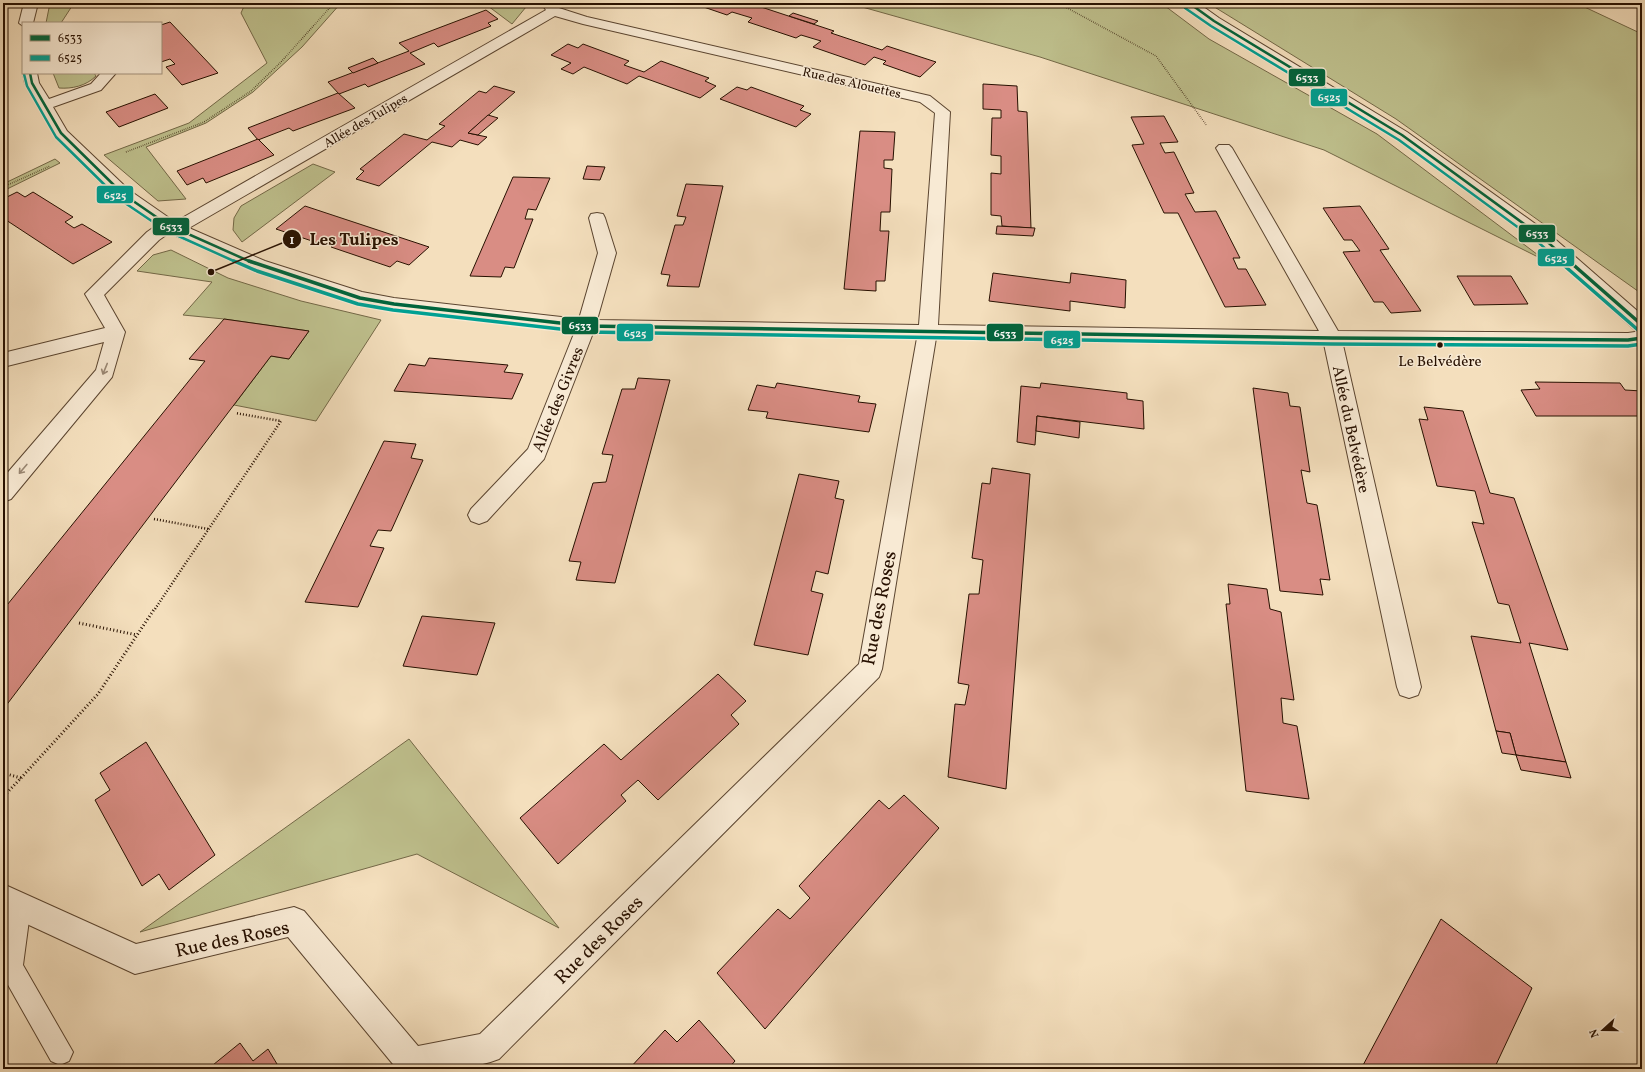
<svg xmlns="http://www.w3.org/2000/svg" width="1645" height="1072" font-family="Vollkorn,serif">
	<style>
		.green { fill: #bfc18e; stroke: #736847 }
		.building { fill: #d98d84; stroke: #271000 }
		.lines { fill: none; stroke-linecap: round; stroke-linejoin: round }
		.lane-casing { stroke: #5a442f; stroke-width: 2 }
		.street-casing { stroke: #5a442f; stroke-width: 2 }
		.path-far2 { stroke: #271000; stroke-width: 1.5; stroke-dasharray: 0.5 1.5; stroke-linecap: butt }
		.path-far1 { stroke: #271000; stroke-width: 2.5; stroke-dasharray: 1 2; stroke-linecap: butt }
		.path { stroke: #271000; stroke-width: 3; stroke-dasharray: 1 2.5; stroke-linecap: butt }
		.lane { fill: #f8ead4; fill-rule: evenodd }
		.street { fill: #f8ead4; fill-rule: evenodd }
		.bus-1-far1-casing { stroke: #f8ead4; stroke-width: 4.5 }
		.bus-1-casing { stroke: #f8ead4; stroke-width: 6 }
		.bus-2-far1-casing { stroke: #f8ead4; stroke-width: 4.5 }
		.bus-2-casing { stroke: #f8ead4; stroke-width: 6 }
		.bus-1-far1 { stroke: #00643c; stroke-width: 2.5 }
		.bus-1 { stroke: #00643c; stroke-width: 3.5 }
		.bus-2-far1 { stroke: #00a092; stroke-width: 2.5 }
		.bus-2 { stroke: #00a092; stroke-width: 3.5 }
		.oneway { stroke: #9a8875 }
		.bus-dot { fill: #271000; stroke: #f8ead4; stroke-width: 1.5 }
		.labels { text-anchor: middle; stroke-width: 3; stroke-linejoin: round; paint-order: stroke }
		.far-street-label { font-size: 13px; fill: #271000; stroke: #f8ead4 }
		.bus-label { font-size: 15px; fill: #271000; stroke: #f8ead4 }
		.street-label { font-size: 16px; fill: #271000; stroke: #f8ead4 }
		.near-street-label { font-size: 19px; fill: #271000; stroke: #f8ead4 }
		.leader { fill: none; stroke: #271000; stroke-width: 1.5 }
		.callout-dot { fill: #271000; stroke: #f8ead4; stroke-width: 1.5 }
		.mark-label { font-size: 12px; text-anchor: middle; font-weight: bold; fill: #fff }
		.callout-label { font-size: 17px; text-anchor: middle; font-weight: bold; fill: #271000; stroke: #f8ead4; stroke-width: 3; stroke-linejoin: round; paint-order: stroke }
		.line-badge { stroke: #f8ead4; stroke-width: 1.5 }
		.badge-label { font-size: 11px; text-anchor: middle; font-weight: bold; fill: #fff }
	</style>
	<rect width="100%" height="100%" fill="#f4dfbd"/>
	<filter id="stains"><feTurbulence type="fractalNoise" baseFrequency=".005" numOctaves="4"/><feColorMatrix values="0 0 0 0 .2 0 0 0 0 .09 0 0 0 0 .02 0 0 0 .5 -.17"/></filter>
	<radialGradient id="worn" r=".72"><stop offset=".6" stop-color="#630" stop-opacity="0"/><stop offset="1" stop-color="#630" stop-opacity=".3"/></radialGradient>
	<!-- green -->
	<g class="green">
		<polygon points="50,3 74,3 61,23 46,23"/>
		<polygon points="341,3 302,47 253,92 206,123 146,147 186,199 158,201 104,155 189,123 267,63 241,13 245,4"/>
		<polygon points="484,3 525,3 526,7 512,24"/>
		<polygon points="848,3 1161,3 1209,39 1377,134 1546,261 1324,150 1040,57"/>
		<polygon points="1208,3 1576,3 1642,34 1642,294 1396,119"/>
		<path d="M53,73H94L96,76C86,86 72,89 59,88Z"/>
		<polygon points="55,159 60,163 3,191 3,184"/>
		<polygon points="313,164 335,172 242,242 233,230 234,218 241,206"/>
		<polygon points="171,250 228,278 301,301 381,320 316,421 234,405 271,356 289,359 309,331 224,319 183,315 212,282 137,271 153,255"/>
		<polygon points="409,739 559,928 417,854 140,932"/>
	</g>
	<!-- building -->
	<g class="building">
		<polygon points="692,3 749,3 834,31 831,33 882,50 887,46 936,62 920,77 883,64 886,61 874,57 865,65 813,47 821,41 801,35 796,38 748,22 752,18 732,12 727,15"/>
		<polygon points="486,10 498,19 488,23 491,26 438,47 434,43 410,53 425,64 368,87 365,84 339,94 328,82 409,51 399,43"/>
		<polygon points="793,13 818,21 814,24 789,16"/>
		<polygon points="170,22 218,73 182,85 166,67 175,64 170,59 161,62 161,25"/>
		<polygon points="568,44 578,48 583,44 629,61 624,65 644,72 661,61 709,78 705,81 716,86 700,98 639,76 627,84 584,67 573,74 561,69 571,63 551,55"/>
		<polygon points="373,58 378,63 353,73 348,68"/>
		<polygon points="983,84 1017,86 1018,111 1027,112 1031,228 1002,226 1001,216 991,215 991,173 1001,174 1001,156 991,155 992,118 1001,118 1001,110 983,109"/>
		<polygon points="494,86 515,92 468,133 487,137 478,145 460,140 452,147 432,142 379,186 356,179 364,171 360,169 404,134 427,140 445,126 439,124 479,91 486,93"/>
		<polygon points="737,87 747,90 751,87 804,106 800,110 811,114 796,127 720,99"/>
		<polygon points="338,93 355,108 293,131 289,128 258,140 248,128"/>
		<polygon points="155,94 168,108 119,127 106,112"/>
		<polygon points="488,115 498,118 478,135 468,133"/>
		<polygon points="1164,116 1178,142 1160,143 1165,153 1174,152 1194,193 1185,194 1195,212 1216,211 1240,258 1233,258 1238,269 1246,269 1266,305 1225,307 1178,213 1164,213 1132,145 1144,144 1131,117"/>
		<polygon points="860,131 895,132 893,160 884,160 884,168 892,169 890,212 881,212 880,231 889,231 885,281 876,281 876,291 844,289"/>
		<polygon points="258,139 274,155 206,183 203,178 187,185 177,171"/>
		<polygon points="587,166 605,167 600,180 583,179"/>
		<polygon points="513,177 550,178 536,210 528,209 525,219 533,219 514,268 505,267 501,277 470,276"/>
		<polygon points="686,184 723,186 699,287 667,286 670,275 661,274 675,225 683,225 686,217 677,216"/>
		<polygon points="17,192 25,197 33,192 73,217 65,222 74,228 82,224 112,242 73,264 3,218 3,199"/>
		<polygon points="305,206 429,247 409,265 397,261 390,267 331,247 337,241 326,237 318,243 276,229"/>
		<polygon points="1360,206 1389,249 1380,250 1421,311 1391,313 1383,302 1374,302 1343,252 1360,251 1352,240 1344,240 1323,208"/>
		<polygon points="997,226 1035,228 1033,236 996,234"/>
		<polygon points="993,273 1070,283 1071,273 1126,280 1125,308 1070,301 1070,311 989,301"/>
		<polygon points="1457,276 1511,276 1528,304 1474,305"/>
		<polygon points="224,319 309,331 289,359 271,356 5,707 3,707 3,610 205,361 189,359"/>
		<polygon points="429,358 508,365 504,372 523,374 512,399 394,391 409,364 425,366"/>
		<polygon points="638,378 670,380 615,583 576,580 581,562 569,561 593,483 606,482 613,455 602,454 622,389 635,389"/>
		<polygon points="1535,382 1620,383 1625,390 1642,391 1642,416 1536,416 1521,390 1540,389"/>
		<polygon points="777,383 860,396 858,402 876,404 869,432 766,418 768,412 748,410 757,385 775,388"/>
		<polygon points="1041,383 1127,393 1127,399 1143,401 1144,429 1037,416 1035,445 1017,442 1021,386 1040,388"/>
		<polygon points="1253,388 1288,393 1290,406 1300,407 1310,472 1301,470 1307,503 1317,505 1330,580 1320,579 1323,595 1280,591"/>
		<polygon points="1424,407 1463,411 1490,493 1514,498 1568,650 1529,643 1566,762 1516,755 1510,733 1496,731 1471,636 1521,643 1509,605 1498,603 1472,522 1484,524 1475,491 1437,486 1419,419 1428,420"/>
		<polygon points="1037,416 1080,422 1079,438 1036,431"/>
		<polygon points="384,441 416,444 411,458 423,460 391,531 378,530 370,546 384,548 358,607 305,602"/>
		<polygon points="992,468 1030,474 1006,789 948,777 955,704 965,705 969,685 958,683 969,594 979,594 983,560 972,558 982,483 990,484"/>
		<polygon points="799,474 839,481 835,498 844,500 828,574 816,571 811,591 823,594 808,655 754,645"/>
		<polygon points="1228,584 1267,589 1270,609 1281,612 1294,700 1281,698 1283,723 1297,726 1309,799 1246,791 1226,604 1230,604"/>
		<polygon points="422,616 495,623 477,675 403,666"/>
		<polygon points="718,674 746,701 731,715 739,724 658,800 638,780 621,795 626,801 558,864 520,818 604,744 621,760"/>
		<polygon points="1496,731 1510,733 1516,755 1502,753"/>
		<polygon points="146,742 215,855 169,890 159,874 142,886 95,800 110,790 100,773"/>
		<polygon points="1516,755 1566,762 1571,778 1521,770"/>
		<polygon points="904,795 939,828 765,1029 717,973 778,909 790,919 810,898 799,886 879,800 889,809"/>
		<polygon points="1441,919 1532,988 1494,1069 1361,1069"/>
		<polygon points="699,1020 735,1061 728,1069 629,1069 665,1030 677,1042"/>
		<polygon points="240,1043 253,1061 268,1049 280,1069 208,1069"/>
	</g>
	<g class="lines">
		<!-- lane casing -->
		<g class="lane-casing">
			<polygon id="lane" points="19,893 27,897 31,905 23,965 73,1052 69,1061 60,1065 51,1061 3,976 3,938 7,905 11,897"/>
		</g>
		<!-- street casing -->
		<g class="street-casing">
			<g id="street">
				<polygon points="24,3 38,3 33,23 23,23 23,26 19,23"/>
				<path d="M541,3H555L559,8L587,17L930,96L950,112L938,325L1319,331L1216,148L1219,145H1229L1232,148L1338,331L1628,333L1642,331L1635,330L1536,241L1397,138L1209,24L1182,3H1198L1219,18L1407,132L1548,233L1642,315V345L1628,347L1343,345L1421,687L1418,695L1409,698L1400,695L1397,687L1324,344L936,338L882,669L879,677L499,1059C466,1072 431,1069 397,1069L288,937L135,974L3,913V884L136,944L294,907L304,911L418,1046L480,1034L859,664L917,338L593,333L544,459L487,521L479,524L471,521L468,515L471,509L528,449L575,331L394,310L360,304L253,269L169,233L159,240L104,295L125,332L112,377L11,499L3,502V478L96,370L104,342L3,367V353L105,328L85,294L147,232L157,225L117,198L56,136L25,83L23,73H37L39,83L49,99L91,84L101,73H116L101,90L53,107L67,131L129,190L175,222L546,10ZM555,16L583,24L920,102L935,113L919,325L597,320L616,253L605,218L603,214L597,213L591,214L589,218L598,253L579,319L394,298L362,292L265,261L189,228Z"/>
			</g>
		</g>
		<!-- path-far2 -->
		<g class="path-far2">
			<polyline points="1058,3 1156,56 1207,126"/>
			<polyline points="126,152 204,122 251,91 281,62 334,3"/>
			<polyline points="3,187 50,166"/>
		</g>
		<!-- path-far1 -->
		<g class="path-far1">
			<polyline points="154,519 208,529"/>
			<polyline points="155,609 281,421 235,413"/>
		</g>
		<!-- path -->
		<g class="path">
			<polyline points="79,623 137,635"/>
			<polyline points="3,773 21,778 3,797"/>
			<polyline points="21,778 98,694 155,608"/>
		</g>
		<!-- lane -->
		<use href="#lane" class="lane"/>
		<!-- street -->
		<use href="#street" class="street"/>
		<!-- bus-1-far1 casing -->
		<g class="bus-1-far1-casing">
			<g id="bus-1-far1">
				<polyline points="1189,3 1214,21 1402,135 1542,237 1570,262"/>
				<polyline points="30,73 32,83 61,133 123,194 168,225 251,262"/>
			</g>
		</g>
		<!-- bus-1 casing -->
		<g class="bus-1-casing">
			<g id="bus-1">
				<polyline points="249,261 360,298 394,304 586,326 1332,338 1628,340 1642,338"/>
				<polyline points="1569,261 1642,325"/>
			</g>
		</g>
		<!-- bus-2-far1 casing -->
		<g class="bus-2-far1-casing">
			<g id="bus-2-far1">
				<polyline points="1185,8 1211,26 1399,140 1538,242 1560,262"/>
				<polyline points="24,74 27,86 56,137 119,199 165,230 236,262"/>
			</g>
		</g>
		<!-- bus-2 casing -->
		<g class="bus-2-casing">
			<g id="bus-2">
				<polyline points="234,261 257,271 358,304 393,310 586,332 1332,344 1628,346 1642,344"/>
				<polyline points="1559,261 1638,330"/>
			</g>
		</g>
		<!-- bus-1-far1 -->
		<use href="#bus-1-far1" class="bus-1-far1"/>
		<!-- bus-1 -->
		<use href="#bus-1" class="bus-1"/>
		<!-- bus-2-far1 -->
		<use href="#bus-2-far1" class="bus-2-far1"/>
		<!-- bus-2 -->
		<use href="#bus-2" class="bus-2"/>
	</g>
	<!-- one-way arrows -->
	<defs><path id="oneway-shaft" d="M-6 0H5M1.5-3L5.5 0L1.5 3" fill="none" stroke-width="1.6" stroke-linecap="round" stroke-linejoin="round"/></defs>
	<g class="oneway">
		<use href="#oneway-shaft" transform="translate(105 369) rotate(112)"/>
		<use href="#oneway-shaft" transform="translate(23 469) rotate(130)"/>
	</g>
	<!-- markers -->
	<circle class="bus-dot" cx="1440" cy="345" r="3.5"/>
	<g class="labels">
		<!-- far-street labels -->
		<g class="far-street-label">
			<text transform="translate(852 82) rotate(13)" y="5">Rue des Alouettes</text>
			<text transform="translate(365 120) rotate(-30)" y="5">Allée des Tulipes</text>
		</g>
		<!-- bus labels -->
		<g class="bus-label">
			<text x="1440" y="366">Le Belvédère</text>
		</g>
		<!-- street labels -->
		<g class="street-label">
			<text transform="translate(557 399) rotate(-68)" y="6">Allée des Givres</text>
			<text transform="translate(1352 429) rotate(78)" y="6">Allée du Belvédère</text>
		</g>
		<!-- near-street labels -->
		<g class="near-street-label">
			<text transform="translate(878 608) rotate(-79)" y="7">Rue des Roses</text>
			<text transform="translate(232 938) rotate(-12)" y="7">Rue des Roses</text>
			<text transform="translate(598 939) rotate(-45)" y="7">Rue des Roses</text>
		</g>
	</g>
	<!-- callouts -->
	<path class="leader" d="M211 272L292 239"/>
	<g class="callout-dot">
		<circle cx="211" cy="272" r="4"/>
		<circle cx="292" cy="239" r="10"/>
	</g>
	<g class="mark-label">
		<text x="292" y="244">1</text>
	</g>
	<g class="callout-label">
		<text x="354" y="245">Les Tulipes</text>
	</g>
	<g class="line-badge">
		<rect x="1288" y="68" width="38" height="19" rx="4" fill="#00643c"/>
		<rect x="1310" y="88" width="38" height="19" rx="4" fill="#00a092"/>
		<rect x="96" y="185" width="38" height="19" rx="4" fill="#00a092"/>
		<rect x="152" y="217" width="38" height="19" rx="4" fill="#00643c"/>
		<rect x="1518" y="224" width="38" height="19" rx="4" fill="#00643c"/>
		<rect x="1537" y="248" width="38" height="19" rx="4" fill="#00a092"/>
		<rect x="561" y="316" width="38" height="19" rx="4" fill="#00643c"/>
		<rect x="986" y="323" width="38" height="19" rx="4" fill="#00643c"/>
		<rect x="616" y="323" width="38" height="19" rx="4" fill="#00a092"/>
		<rect x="1043" y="330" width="38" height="19" rx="4" fill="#00a092"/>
	</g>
	<g class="badge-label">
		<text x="1307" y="81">6533</text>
		<text x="1329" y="101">6525</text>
		<text x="115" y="199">6525</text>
		<text x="171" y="230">6533</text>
		<text x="1537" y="237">6533</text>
		<text x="1556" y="262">6525</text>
		<text x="580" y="329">6533</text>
		<text x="1005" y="337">6533</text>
		<text x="635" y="337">6525</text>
		<text x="1062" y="344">6525</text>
	</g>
	<!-- margin -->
	<rect width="1645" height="1072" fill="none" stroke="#f4dfbd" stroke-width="16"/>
	<rect x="4" y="4" width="1637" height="1064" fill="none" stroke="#271000" stroke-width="2"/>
	<rect x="8" y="8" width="1629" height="1056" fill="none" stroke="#271000"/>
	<!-- legend -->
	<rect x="22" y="22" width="140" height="52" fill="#f8ead4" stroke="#a4937f"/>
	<rect x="30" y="35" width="20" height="6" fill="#00643c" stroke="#a4937f"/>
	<text x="58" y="42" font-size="12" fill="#271000">6533</text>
	<rect x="30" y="55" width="20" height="6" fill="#00a092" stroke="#a4937f"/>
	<text x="58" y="62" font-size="12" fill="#271000">6525</text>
	<!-- north arrow -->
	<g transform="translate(1603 1030) rotate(249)" stroke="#f8ead4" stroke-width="3" paint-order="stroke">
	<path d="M0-3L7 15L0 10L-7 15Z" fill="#271000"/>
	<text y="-6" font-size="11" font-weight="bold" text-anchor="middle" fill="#271000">N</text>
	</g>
	<rect width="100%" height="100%" filter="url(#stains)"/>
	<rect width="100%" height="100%" fill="url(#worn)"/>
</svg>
